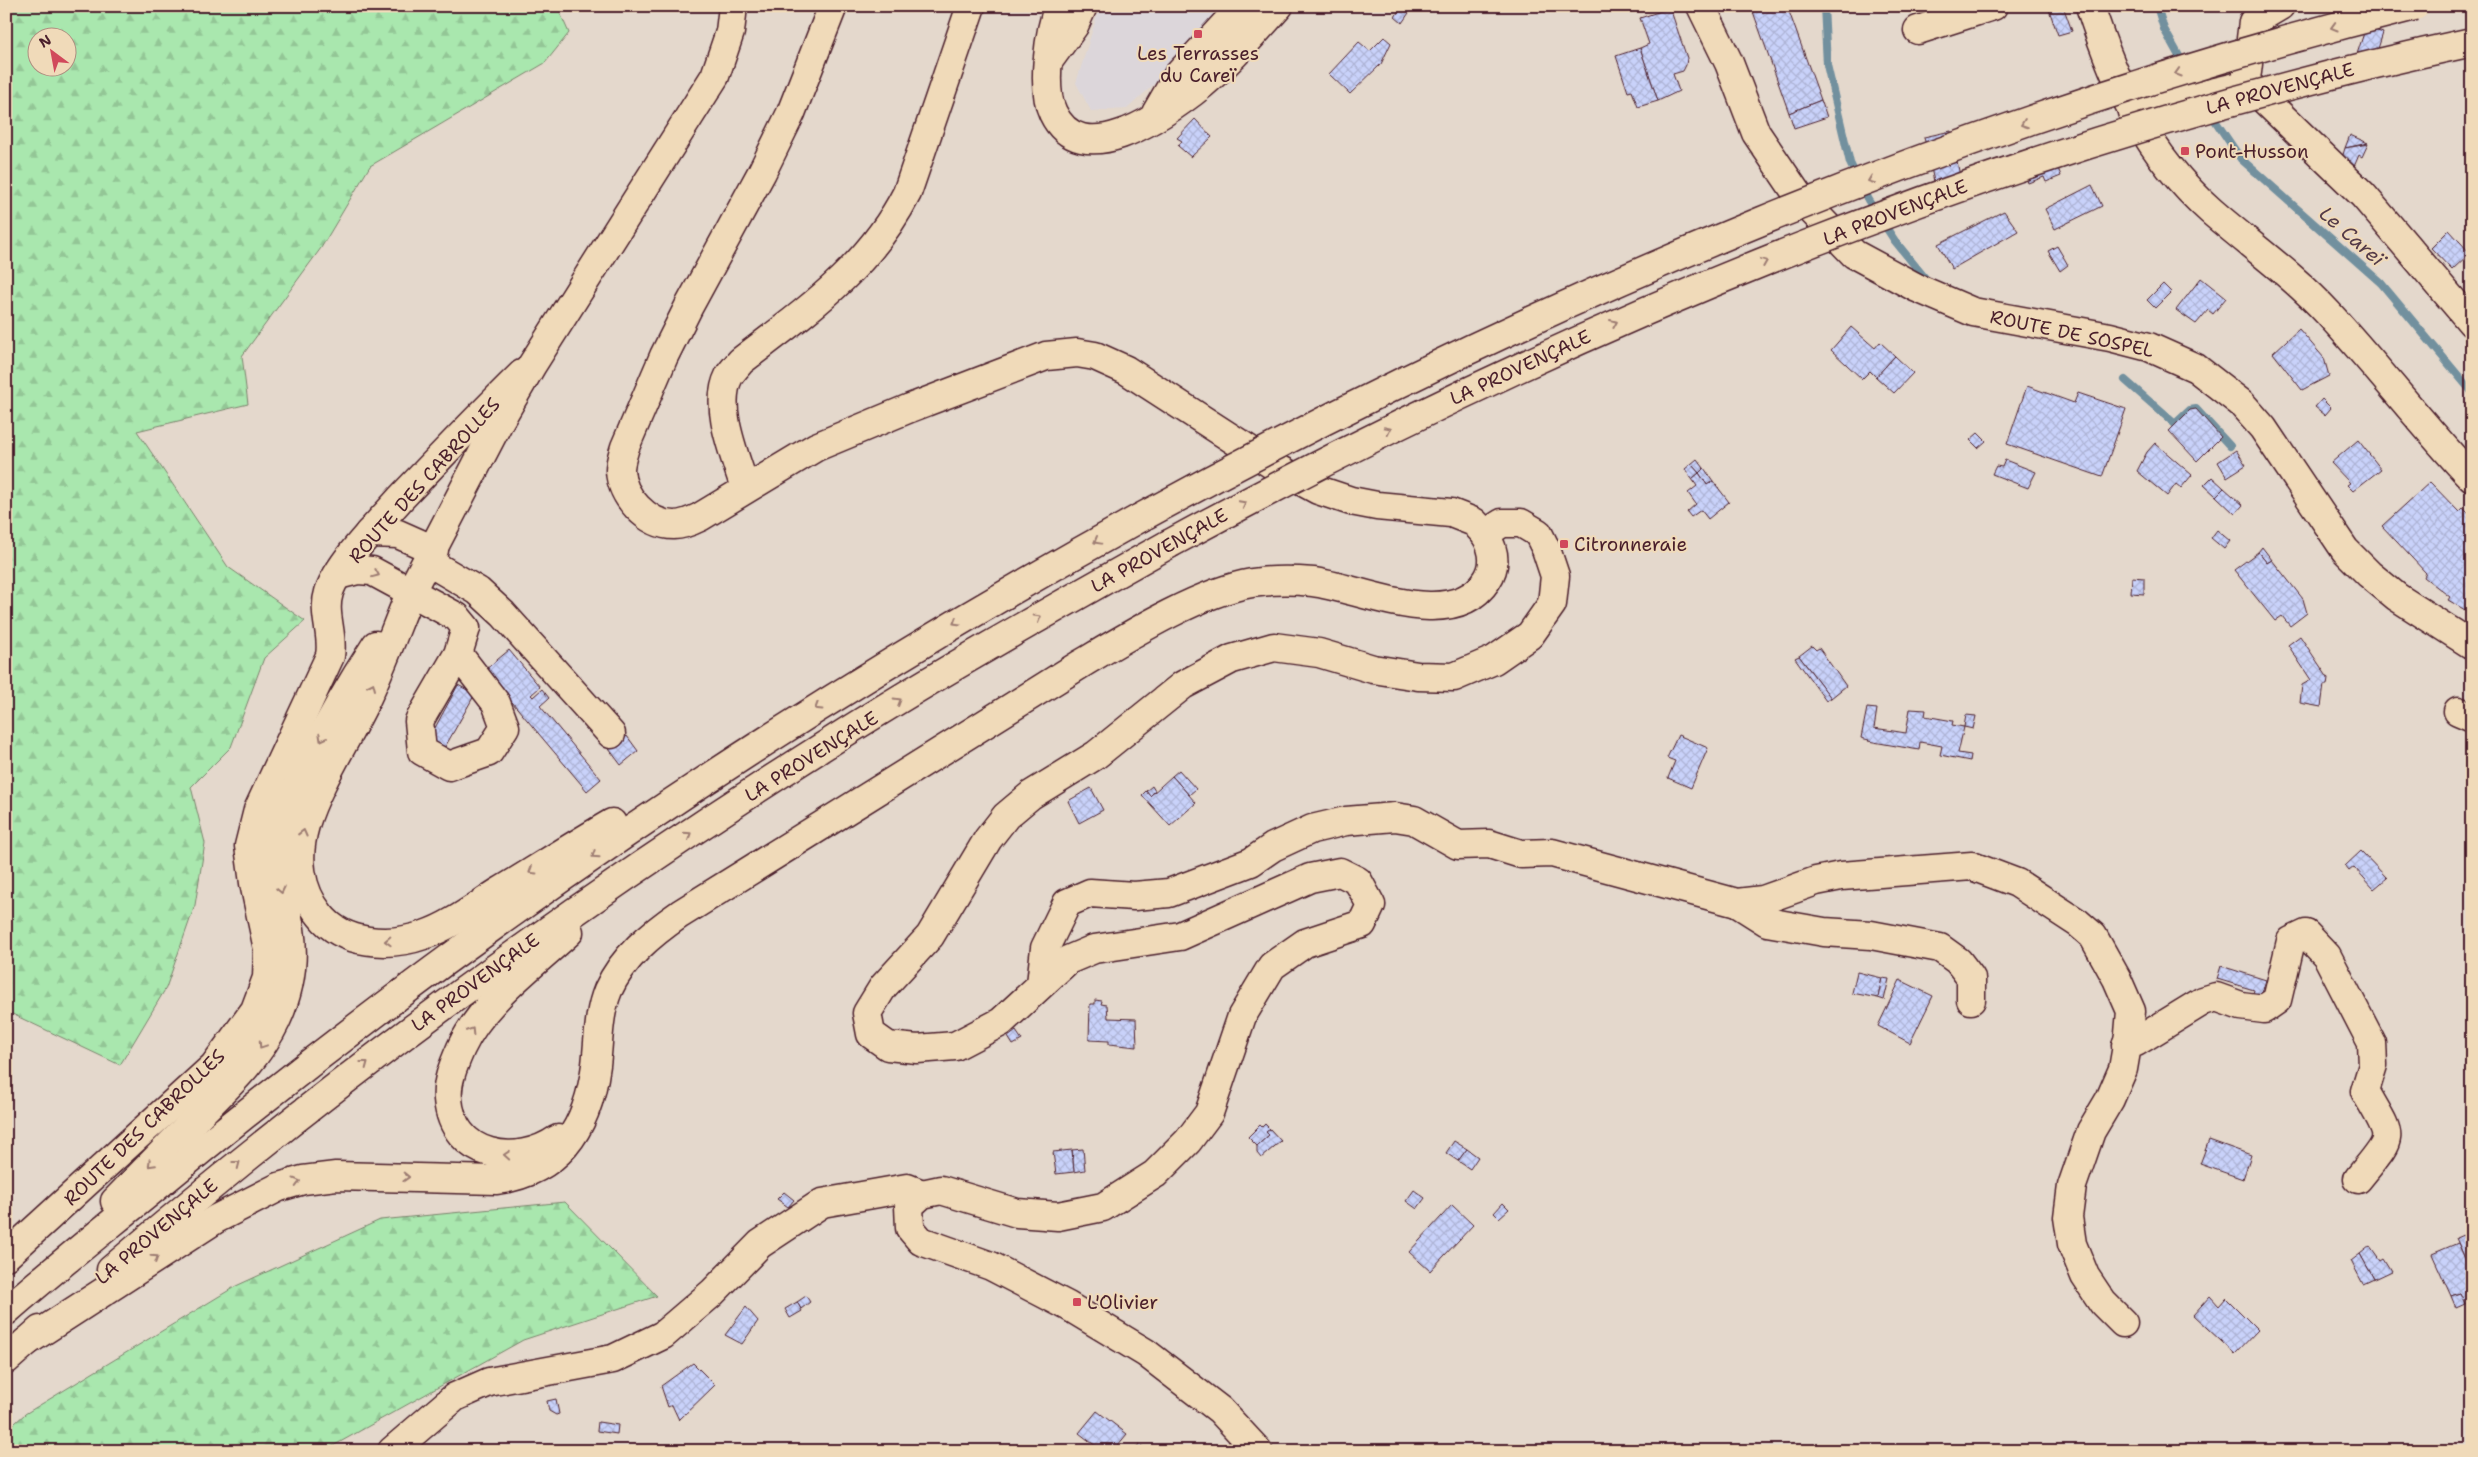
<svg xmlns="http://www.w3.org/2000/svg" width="2478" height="1457" font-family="'Shantell Sans',sans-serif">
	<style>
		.built { fill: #dcd6da }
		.forest { fill: url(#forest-firs); stroke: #7a836c; fill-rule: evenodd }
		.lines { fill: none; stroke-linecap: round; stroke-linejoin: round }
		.stream { stroke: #72909e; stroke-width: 8 }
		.building { fill: url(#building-cross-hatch); stroke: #4a1f2b }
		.minor-casing { stroke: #4a1f2b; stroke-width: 31 }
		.major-casing { stroke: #4a1f2b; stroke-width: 31 }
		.highway-casing { stroke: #4a1f2b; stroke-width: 31 }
		.minor { stroke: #f0dab9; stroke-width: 28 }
		.major { stroke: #f0dab9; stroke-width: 28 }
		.highway { stroke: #f0dab9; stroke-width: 28 }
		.highway-bridge-casing { stroke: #4a1f2b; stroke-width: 31; stroke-linecap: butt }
		.highway-bridge { stroke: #f0dab9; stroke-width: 28 }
		.oneway { stroke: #9d7c72 }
		.poi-dot { fill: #d1495b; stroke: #f0dab9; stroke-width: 2 }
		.labels { text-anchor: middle; stroke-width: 4; stroke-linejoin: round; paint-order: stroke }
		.poi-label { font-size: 19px; fill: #4a1f2b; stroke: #f0dab9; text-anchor: start }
		.street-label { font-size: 19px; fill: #4a1f2b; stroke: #f0dab9 }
		.water-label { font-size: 20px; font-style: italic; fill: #543b48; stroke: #f0dab9 }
	</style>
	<defs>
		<pattern id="forest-firs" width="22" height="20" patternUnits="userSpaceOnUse" patternTransform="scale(1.25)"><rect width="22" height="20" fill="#a9e7ae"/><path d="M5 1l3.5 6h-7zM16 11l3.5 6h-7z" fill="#93c696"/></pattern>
		<pattern id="building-cross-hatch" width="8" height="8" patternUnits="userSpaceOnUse" patternTransform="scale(1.25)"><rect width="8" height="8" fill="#c9d2fa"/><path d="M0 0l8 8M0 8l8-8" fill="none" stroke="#aeb4d6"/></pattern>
	</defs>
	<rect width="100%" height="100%" fill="#e4d8cc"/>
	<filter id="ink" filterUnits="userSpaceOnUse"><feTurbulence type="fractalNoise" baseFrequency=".02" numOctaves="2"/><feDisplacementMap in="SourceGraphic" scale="10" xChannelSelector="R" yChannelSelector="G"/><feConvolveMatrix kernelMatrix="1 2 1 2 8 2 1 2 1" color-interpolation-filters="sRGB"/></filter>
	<g filter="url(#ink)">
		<!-- built -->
		<polygon class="built" points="1100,6 1239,6 1127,109 1091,111 1076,83"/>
		<!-- forest -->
		<g class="forest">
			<path d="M6,6H557L569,33L545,63L370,166L321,248L242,356L248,404L137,431L228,567L305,621L264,658L231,747L191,787L205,843L195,905L166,988L120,1065L6,1011ZM38,38H68V68H38Z"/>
			<polygon points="565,1202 657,1296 523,1340 324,1451 6,1451 6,1431 25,1414 236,1286 380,1220"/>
		</g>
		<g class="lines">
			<!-- stream -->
			<g class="stream">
				<polyline points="1824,6 1827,65 1850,163 1868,200 1895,241 1925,278"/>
				<polyline points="2157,6 2164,29 2184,65"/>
				<polyline points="2210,113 2241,159 2381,283 2472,392"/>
				<polyline points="2125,380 2175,424 2190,410 2196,409 2230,446"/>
			</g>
		</g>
		<!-- building -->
		<g class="building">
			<polygon points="1402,6 1413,7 1402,23 1395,17"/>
			<polygon points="1751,6 1787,6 1821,100 1789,113"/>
			<polygon points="2059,6 2063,6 2072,31 2058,35 2049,10"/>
			<polygon points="1670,8 1687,58 1686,65 1683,71 1673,74 1679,91 1658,101 1640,48 1649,44 1640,18"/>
			<polygon points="2366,27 2383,33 2370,74 2352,69"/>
			<polygon points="1384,37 1391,43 1381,64 1350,94 1329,74 1359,42 1370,51"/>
			<polygon points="1640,48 1658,101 1638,107 1632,91 1628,92 1616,56"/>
			<polygon points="1821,100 1827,117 1794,128 1789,113"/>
			<polygon points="1195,119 1212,137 1191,157 1178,146 1182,141 1177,138"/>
			<polygon points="1951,131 1961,181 1935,186 1924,137"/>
			<polygon points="2350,135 2368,143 2345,148"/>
			<polygon points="2049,144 2061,176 2046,182 2044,177 2028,183 2018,155"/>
			<polygon points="2368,144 2362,157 2359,155 2353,169 2342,158 2345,148"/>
			<polygon points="2092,185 2102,206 2055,229 2045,209"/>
			<polygon points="2004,211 2018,231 1952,269 1938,244"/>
			<polygon points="2449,230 2470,253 2452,270 2431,248"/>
			<polygon points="2057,246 2068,265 2060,271 2048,251"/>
			<polygon points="2201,278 2226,298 2213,314 2208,310 2196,324 2176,310"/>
			<polygon points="2163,284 2171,292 2155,308 2147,300"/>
			<polygon points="1851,327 1875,348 1880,342 1895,356 1876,377 1870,371 1862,379 1831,350"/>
			<polygon points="2299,329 2324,358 2329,376 2302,390 2273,353"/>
			<polygon points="1895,356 1913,373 1894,393 1876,377"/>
			<polygon points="2027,386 2074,403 2078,393 2126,409 2102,477 2007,444"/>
			<polygon points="2322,399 2331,408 2325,415 2315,407"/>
			<polygon points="2196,409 2221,437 2197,461 2169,431 2190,410"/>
			<polygon points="1978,433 1986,441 1978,448 1970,440"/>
			<polygon points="2358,440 2381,469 2353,491 2347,485 2350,483 2331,463"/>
			<polygon points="2155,443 2192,475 2181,488 2176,484 2167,496 2137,471 2147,452"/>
			<polygon points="2236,450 2246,465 2227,477 2218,462"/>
			<polygon points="1697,459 1704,468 1699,473 1691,464"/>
			<polygon points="2005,460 2036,472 2028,488 1992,474 1996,466 2002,467"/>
			<polygon points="1691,464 1699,473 1692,479 1685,469"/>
			<polygon points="1704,468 1713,481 1707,485 1699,473"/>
			<polygon points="1699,473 1707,485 1713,481 1729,502 1708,519 1701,510 1691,517 1687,512 1696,504 1688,493 1697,486 1692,479"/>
			<polygon points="2212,477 2224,488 2216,496 2204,485"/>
			<polygon points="2430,482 2459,512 2463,508 2472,517 2472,614 2448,600 2450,597 2424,577 2426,573 2382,526"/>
			<polygon points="2224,488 2243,505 2235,514 2216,496"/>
			<polygon points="2217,530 2230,541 2224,549 2211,538"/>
			<polygon points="2262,547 2272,560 2267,563 2258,552"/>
			<polygon points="2258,552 2267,563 2272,560 2303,599 2307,613 2290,626 2282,616 2275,621 2234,570"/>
			<polygon points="2132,577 2144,578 2144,594 2131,593"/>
			<polygon points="2300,636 2328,678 2327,685 2324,685 2321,707 2300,703 2302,685 2311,680 2288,645"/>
			<polygon points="1812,646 1816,650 1819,648 1846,686 1831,698 1799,656"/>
			<polygon points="509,650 540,687 531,695 533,697 542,689 549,698 540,706 601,779 587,791 485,670"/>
			<polygon points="1799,656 1831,698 1826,701 1795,658"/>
			<polygon points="458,685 475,694 445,747 429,739"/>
			<polygon points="1867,708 1877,709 1874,728 1906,733 1910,709 1926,710 1925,716 1953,721 1952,725 1964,727 1958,753 1971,755 1970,761 1940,755 1942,746 1920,742 1919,750 1868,741 1869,740 1861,738"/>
			<polygon points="1966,715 1976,716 1973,729 1964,727"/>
			<polygon points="1678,735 1708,748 1691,788 1668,778 1675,761 1667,758"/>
			<polygon points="627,736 638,751 621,765 609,749"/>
			<polygon points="1179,770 1196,789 1189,795 1172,776"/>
			<polygon points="1172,776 1196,803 1170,826 1142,795 1146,791 1150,796"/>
			<polygon points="1152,786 1155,791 1150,796 1146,791"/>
			<polygon points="1091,788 1103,810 1079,823 1068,801"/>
			<polygon points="2361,851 2387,878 2374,889 2354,867 2349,871 2345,866"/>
			<polygon points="2221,966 2266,980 2262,993 2253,994 2254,990 2217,979"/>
			<polygon points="1857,972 1882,978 1878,998 1852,993"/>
			<polygon points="1882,978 1889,979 1884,1000 1878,998"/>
			<polygon points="1900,980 1933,996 1910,1043 1878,1026"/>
			<polygon points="1095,1000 1102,1001 1101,1004 1107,1005 1108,1018 1136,1019 1137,1047 1109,1044 1109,1041 1089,1040 1090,1004 1095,1004"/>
			<polygon points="1016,1031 1022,1040 1013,1045 1008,1037"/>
			<polygon points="1265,1124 1270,1129 1266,1132 1269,1135 1257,1146 1248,1137 1260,1125 1262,1127"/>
			<polygon points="1270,1129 1281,1141 1261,1158 1257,1153 1257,1146 1269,1135 1266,1132"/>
			<polygon points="2209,1140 2251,1155 2243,1179 2200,1164"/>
			<polygon points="1454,1141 1467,1149 1458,1161 1446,1153"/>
			<polygon points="1083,1149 1085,1170 1074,1172 1072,1150"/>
			<polygon points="1467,1149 1478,1157 1470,1169 1458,1161"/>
			<polygon points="1072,1150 1074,1172 1056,1174 1053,1152"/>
			<polygon points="1414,1190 1425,1198 1417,1209 1406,1201"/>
			<polygon points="784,1192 794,1200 788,1207 777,1199"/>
			<polygon points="1503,1203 1509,1209 1499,1218 1494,1213"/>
			<polygon points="1452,1205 1473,1225 1430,1271 1409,1252"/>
			<polygon points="2463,1235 2472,1255 2470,1270 2456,1238"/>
			<polygon points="2458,1243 2470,1270 2472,1269 2472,1301 2465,1304 2460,1293 2451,1296 2432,1254"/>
			<polygon points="2370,1246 2380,1260 2383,1258 2391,1271 2374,1279 2360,1254"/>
			<polygon points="2360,1254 2374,1279 2363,1284 2351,1261"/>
			<polygon points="2460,1293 2465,1304 2456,1308 2451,1296"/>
			<polygon points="806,1296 810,1302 801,1309 797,1302"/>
			<polygon points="2210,1296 2219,1306 2226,1298 2258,1330 2235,1354 2193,1315"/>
			<polygon points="797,1302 802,1311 790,1318 785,1309"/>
			<polygon points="746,1307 758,1321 742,1344 725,1335"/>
			<polygon points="693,1363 715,1385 679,1420 672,1405 668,1407 661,1386"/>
			<polygon points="556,1399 559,1414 556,1415 549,1411 547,1401"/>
			<polygon points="1097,1411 1127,1434 1113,1451 1102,1451 1079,1433"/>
			<polygon points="598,1422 618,1425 617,1434 597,1431"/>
			<polygon points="1139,1444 1148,1451 1134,1451"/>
		</g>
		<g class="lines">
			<!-- minor casing -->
			<g class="minor-casing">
				<g id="minor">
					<path d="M2090,6C2116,87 2147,154 2211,211C2250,245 2293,275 2328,313C2378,367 2422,425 2472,478"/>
					<polyline points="1918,30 1993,6"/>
					<polyline points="1237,43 1238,30 1259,6"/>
					<polyline points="2247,72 2253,22 2280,6"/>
					<polyline points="2132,112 2248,84 2363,195 2472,323"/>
					<polyline points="369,533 398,534 434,550"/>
					<polyline points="427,561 478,591 503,614 611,734"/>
					<polyline points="338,575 358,570 372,571 457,617 466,628 458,654 419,721 422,751 449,766 489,752 505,727 496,703 458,654"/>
					<polyline points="2458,711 2472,717"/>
					<polyline points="1737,903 1767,922 1824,932 1871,935 1940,948 1958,961 1971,978 1971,1000"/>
					<polyline points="1041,984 1045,948 1067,903 1090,893 1134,896 1169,893 1251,862 1273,847 1312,829 1346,821 1395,817 1414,820 1458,845 1489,844 1521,854 1552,853 1737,903 1763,900 1816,881 1841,876 1972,866 2017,883 2078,923 2093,936 2117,979 2131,1011 2129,1034 2123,1069 2110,1099 2091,1131 2072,1186 2068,1217 2072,1244 2085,1276 2103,1303 2123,1323"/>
					<path d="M2126,1045L2136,1042L2203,1001L2216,997L2241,1006L2264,1009L2277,1000L2291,941L2306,934L2327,956L2372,1043L2373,1065L2365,1091C2394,1142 2395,1133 2358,1179"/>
					<path d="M6,1256L214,1066L255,1010L267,978L268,949L254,883L249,846L258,810L330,656C334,634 322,614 329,592C339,562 379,523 400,499C440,457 480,415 522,374"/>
					<polyline points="392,1451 455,1397 489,1382 613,1359 663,1335 712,1293 760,1244 822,1203 907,1188 922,1194"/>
					<polyline points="1258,1451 1220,1410 1146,1353 1068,1306 991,1266 921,1241 910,1228 909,1206 922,1194 941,1190 1017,1213 1058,1216 1103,1207 1155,1174 1188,1141 1209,1113 1242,1016 1272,966 1305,943 1362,924 1371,905 1358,881 1340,872 1310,878 1180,936 1094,949 1068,960 1001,1022 955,1046 917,1049 888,1046 871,1034 867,1013 883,987 930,936 988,839 1006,816 1031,795 1096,755 1183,685 1232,659 1274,647 1319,653 1373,669 1418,676 1454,677 1494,660 1530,635 1552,604 1555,576 1546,549 1538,533 1521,523 1502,523 1485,534"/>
				</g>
			</g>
			<!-- major casing -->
			<g class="major-casing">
				<g id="major">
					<path d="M833,6L791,113L762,172L689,306L664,356L625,447C623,454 620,462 620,470C621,496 647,525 674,525C683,525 692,521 700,517L816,447L910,408L1046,356L1077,353L1095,356L1126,370L1279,469L1318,490L1351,501L1377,506L1451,513L1474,522L1485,534"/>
					<path d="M1059,6C1049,31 1041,89 1053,113C1081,172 1160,117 1193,92C1225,67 1252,36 1279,6"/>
					<polyline points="1701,6 1729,63 1756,133 1800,198 1854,254 1917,288 1973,312 2110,337 2149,347 2196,368 2241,403 2263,428 2345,550 2369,574 2397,597 2472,645"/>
					<polyline points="1050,59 1074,26 1083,6"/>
					<polyline points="1156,113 1178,75 1242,6"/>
					<path d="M745,488C736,458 713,407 729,376C732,371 737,366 741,361C806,311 869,268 907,193L971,6"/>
					<polyline points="411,591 500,420 532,365 715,76 730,32 733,6"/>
				</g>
			</g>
			<!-- highway casing -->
			<g class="highway-casing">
				<g id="highway">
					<path d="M411,591C395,630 381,669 363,706C345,742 316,788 305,825C296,856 299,889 320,915C343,945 390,947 424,935C451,926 475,907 499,892C537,869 574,845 612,823"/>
					<path d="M558,1139C517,1168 453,1158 448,1099C446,1082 454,1064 461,1048C483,1001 531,967 569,932"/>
					<path d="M115,1201C144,1171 173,1142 202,1112C230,1084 259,1057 276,1021C289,993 295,961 290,929C286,900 275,874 277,844C279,819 293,795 303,773C325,729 349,686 376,645"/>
					<path d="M111,1270C339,1075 581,899 835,739C944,670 1057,607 1169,544"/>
					<path d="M6,1311C56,1267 110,1225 162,1182C466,930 794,709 1140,518"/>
					<path d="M26,1342L216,1219L279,1187L303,1180L336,1176L497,1180C562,1171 588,1126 596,1065C599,1040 598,1014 608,990C623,957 651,934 680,914L1081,664C1128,636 1199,592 1252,583C1272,580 1292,580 1313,582C1361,588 1452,634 1487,580C1497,565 1494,549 1485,534"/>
					<polyline points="6,1360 40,1330"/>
				</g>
			</g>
			<!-- minor -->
			<use href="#minor" class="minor"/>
			<!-- major -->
			<use href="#major" class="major"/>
			<!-- highway -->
			<use href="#highway" class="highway"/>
			<!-- highway-bridge casing -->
			<g class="highway-bridge-casing">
				<g id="highway-bridge">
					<path d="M1140,518C1539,299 1973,116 2415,6"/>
					<path d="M1169,544C1580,321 2014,140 2472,42"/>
				</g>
			</g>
			<!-- highway-bridge -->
			<use href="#highway-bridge" class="highway-bridge"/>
		</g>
		<!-- one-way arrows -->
		<defs><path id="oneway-chevron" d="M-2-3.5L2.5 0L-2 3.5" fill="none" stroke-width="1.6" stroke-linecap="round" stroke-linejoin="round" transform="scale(1.25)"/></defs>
		<g class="oneway">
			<use href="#oneway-chevron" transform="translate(2334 27) rotate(164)"/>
			<use href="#oneway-chevron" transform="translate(2178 73) rotate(163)"/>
			<use href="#oneway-chevron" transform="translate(2024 124) rotate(160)"/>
			<use href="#oneway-chevron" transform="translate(1871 180) rotate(159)"/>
			<use href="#oneway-chevron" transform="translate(1764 262) rotate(-22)"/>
			<use href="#oneway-chevron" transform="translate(1614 323) rotate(-23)"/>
			<use href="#oneway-chevron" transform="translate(1388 430) rotate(-26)"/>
			<use href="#oneway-chevron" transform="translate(1243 504) rotate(-28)"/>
			<use href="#oneway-chevron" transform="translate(1097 541) rotate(151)"/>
			<use href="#oneway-chevron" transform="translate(376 574) rotate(22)"/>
			<use href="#oneway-chevron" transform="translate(1038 618) rotate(-30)"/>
			<use href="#oneway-chevron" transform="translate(956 622) rotate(149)"/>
			<use href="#oneway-chevron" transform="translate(372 686) rotate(-66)"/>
			<use href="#oneway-chevron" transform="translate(898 701) rotate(-31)"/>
			<use href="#oneway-chevron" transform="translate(818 707) rotate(148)"/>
			<use href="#oneway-chevron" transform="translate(322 738) rotate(119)"/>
			<use href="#oneway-chevron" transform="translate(303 833) rotate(-76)"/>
			<use href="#oneway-chevron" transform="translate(688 835) rotate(-33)"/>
			<use href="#oneway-chevron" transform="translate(595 855) rotate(146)"/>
			<use href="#oneway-chevron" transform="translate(532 871) rotate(148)"/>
			<use href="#oneway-chevron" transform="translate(281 890) rotate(78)"/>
			<use href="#oneway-chevron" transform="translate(388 941) rotate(178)"/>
			<use href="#oneway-chevron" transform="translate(471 1031) rotate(-58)"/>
			<use href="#oneway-chevron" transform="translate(262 1045) rotate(124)"/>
			<use href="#oneway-chevron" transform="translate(365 1064) rotate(-37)"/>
			<use href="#oneway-chevron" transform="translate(507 1155) rotate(-176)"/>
			<use href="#oneway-chevron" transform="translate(151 1164) rotate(135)"/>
			<use href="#oneway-chevron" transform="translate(237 1164) rotate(-38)"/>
			<use href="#oneway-chevron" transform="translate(406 1177) rotate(2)"/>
			<use href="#oneway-chevron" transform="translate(297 1182) rotate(-15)"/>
			<use href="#oneway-chevron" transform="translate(155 1258) rotate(-33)"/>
		</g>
	</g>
	<!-- markers -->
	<g class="poi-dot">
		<rect x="1193" y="29" width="10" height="10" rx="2.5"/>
		<rect x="2180" y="146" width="10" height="10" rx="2.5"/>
		<rect x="1559" y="539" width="10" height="10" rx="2.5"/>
		<rect x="1072" y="1297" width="10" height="10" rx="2.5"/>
	</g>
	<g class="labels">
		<!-- poi labels -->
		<g class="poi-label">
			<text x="1198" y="60" text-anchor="middle">Les Terrasses<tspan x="1198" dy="22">du Careï</tspan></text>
			<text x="2195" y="158">Pont-Husson</text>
			<text x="1574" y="551">Citronneraie</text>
			<text x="1087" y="1309">L'Olivier</text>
		</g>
		<!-- street labels -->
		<g class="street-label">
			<text transform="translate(2280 88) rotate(-15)" y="7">LA PROVENÇALE</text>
			<text transform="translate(1895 212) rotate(-21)" y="7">LA PROVENÇALE</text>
			<text transform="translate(2072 333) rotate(12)" y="7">ROUTE DE SOSPEL</text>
			<text transform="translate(1520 367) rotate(-25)" y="7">LA PROVENÇALE</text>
			<text transform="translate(424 480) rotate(-48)" y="7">ROUTE DES CABROLLES</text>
			<text transform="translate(1159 550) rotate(-29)" y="7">LA PROVENÇALE</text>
			<text transform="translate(811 756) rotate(-32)" y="7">LA PROVENÇALE</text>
			<text transform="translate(475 982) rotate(-36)" y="7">LA PROVENÇALE</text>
			<text transform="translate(144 1127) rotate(-44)" y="7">ROUTE DES CABROLLES</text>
			<text transform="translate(156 1231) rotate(-40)" y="7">LA PROVENÇALE</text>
		</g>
		<!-- water labels -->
		<g class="water-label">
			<text transform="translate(2352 236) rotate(41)" y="7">Le Careï</text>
		</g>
	</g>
	<!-- margin -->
	<rect width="2478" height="1457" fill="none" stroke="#f0dab9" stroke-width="25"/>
	<rect x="12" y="12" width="2453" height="1432" fill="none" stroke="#4a1f2b" stroke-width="2" filter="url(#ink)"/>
	<!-- north arrow -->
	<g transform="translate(52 52) rotate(328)"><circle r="24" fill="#f0dab9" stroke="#ae8f80"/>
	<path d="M0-4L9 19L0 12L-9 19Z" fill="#d1495b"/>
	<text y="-8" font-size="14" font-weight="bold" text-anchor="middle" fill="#4a1f2b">N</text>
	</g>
</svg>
